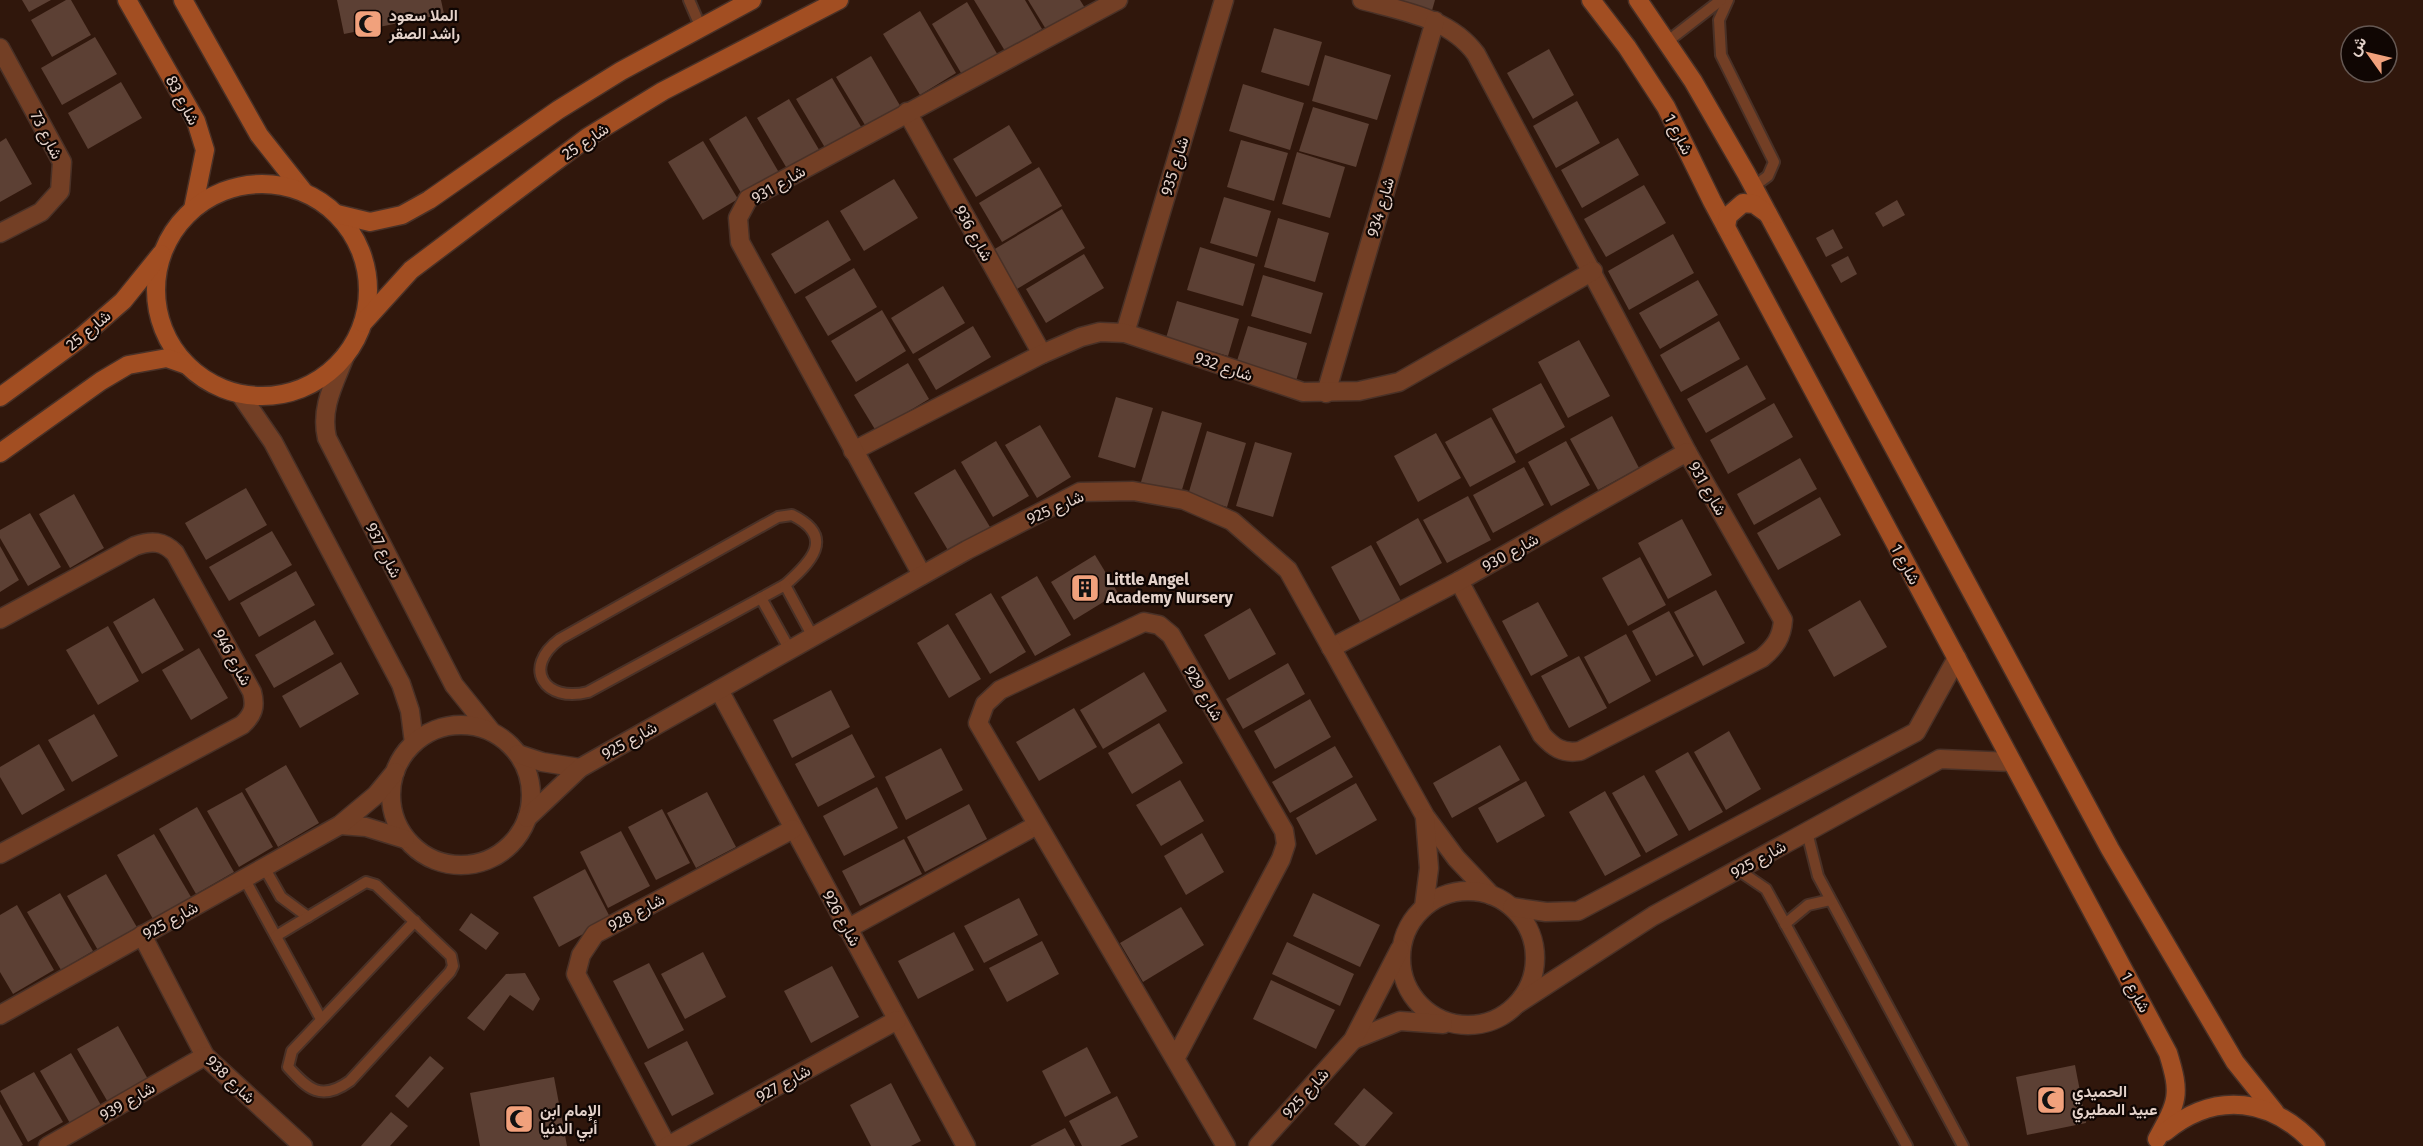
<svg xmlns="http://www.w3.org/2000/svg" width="2423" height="1146" font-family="'Fira Sans',Vazirmatn,sans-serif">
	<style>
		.building { fill: #5c4034 }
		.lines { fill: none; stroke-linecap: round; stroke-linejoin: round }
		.lane-casing { stroke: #493127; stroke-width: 14 }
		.street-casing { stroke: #493127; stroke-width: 21 }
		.secondary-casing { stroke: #493127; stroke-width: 21 }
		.lane { stroke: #733f25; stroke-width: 10 }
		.street { stroke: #733f25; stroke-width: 18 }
		.secondary { stroke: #a24e22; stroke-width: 18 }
		.labels { text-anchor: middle; stroke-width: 4.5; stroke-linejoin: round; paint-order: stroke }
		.poi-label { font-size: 16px; font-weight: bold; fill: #e4d2ca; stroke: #100603; text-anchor: start }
		.street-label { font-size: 16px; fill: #e4d2ca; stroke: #100603 }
	</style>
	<rect width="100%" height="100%" fill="#30170c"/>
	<!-- building -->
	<g class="building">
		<polygon points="22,0 51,0 29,12"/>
		<polygon points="66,0 71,0 91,35 52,57 31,20"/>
		<polygon points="337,0 441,0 444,14 344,34"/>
		<polygon points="974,0 1025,0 1042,29 1005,51"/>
		<polygon points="1028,0 1080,0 1085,8 1047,31"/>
		<polygon points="1395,0 1435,0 1431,14"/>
		<polygon points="967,2 999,57 964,78 932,24"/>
		<polygon points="920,11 956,73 920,95 883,34"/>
		<polygon points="1274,28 1322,42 1309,86 1261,72"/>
		<polygon points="95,37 117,74 62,105 41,68"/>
		<polygon points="1549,49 1574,95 1533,119 1507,73"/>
		<polygon points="1325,55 1391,75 1377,120 1312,101"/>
		<polygon points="871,56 902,109 868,130 836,77"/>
		<polygon points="832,78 863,130 827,151 796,99"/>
		<polygon points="121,82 142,118 88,149 68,113"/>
		<polygon points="1243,84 1304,103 1290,150 1229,131"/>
		<polygon points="789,99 821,153 789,172 757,118"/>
		<polygon points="1577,101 1600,143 1556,168 1533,126"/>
		<polygon points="1313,107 1369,124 1356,167 1299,151"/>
		<polygon points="746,116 781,176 744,198 709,139"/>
		<polygon points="1009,125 1032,163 976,197 953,159"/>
		<polygon points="6,138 32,184 0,202 0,142"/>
		<polygon points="1618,138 1639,175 1582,208 1561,170"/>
		<polygon points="1241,140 1288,153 1274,201 1227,187"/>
		<polygon points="703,141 738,199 703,220 668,162"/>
		<polygon points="1297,152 1345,167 1330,218 1282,204"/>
		<polygon points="1039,167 1062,206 1002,242 979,203"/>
		<polygon points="894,179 918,218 864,251 840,211"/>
		<polygon points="1644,185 1666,223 1606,257 1584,219"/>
		<polygon points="1224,197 1271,211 1257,257 1210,243"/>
		<polygon points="1897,200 1905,215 1883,227 1875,213"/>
		<polygon points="1062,209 1085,248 1017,289 993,250"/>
		<polygon points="1278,218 1329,233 1315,282 1264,267"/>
		<polygon points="828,220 851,260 795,294 771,254"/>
		<polygon points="1833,229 1843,248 1826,257 1816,238"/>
		<polygon points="1673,234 1694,273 1629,310 1608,271"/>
		<polygon points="1200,247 1255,264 1243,306 1187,290"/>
		<polygon points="1084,254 1104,288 1046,323 1026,289"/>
		<polygon points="1848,256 1857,274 1841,283 1831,265"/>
		<polygon points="854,268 877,307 828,336 805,297"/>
		<polygon points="1263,275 1323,293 1311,334 1251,316"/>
		<polygon points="1698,280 1718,315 1660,349 1639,313"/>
		<polygon points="943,286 965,323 913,354 891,318"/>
		<polygon points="1177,301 1239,319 1228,356 1166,338"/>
		<polygon points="882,310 906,351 856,382 831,341"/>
		<polygon points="1719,321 1740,359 1681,392 1660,355"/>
		<polygon points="973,326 991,357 936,390 918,359"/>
		<polygon points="1248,326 1307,343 1296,381 1236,364"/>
		<polygon points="1579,340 1610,396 1568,418 1538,362"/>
		<polygon points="908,363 929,399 876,431 854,395"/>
		<polygon points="1747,365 1766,399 1706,433 1687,399"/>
		<polygon points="1541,383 1565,427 1516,454 1492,409"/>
		<polygon points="1116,397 1153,408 1135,468 1098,457"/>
		<polygon points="1774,403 1793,437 1728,474 1710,440"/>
		<polygon points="1162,411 1202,423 1181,493 1141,482"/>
		<polygon points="1612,416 1639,468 1598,490 1570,439"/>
		<polygon points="1491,417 1516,462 1470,487 1445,442"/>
		<polygon points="1040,425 1071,477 1037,498 1005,445"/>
		<polygon points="1207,431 1246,443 1227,507 1188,495"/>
		<polygon points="1436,433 1461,478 1418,502 1394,456"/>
		<polygon points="996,441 1029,496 993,517 961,462"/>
		<polygon points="1566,441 1590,485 1551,506 1528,462"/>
		<polygon points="1255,442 1292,453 1273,517 1236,506"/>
		<polygon points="1800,458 1817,489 1754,525 1737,494"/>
		<polygon points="1524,467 1544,505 1493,533 1473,495"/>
		<polygon points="955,469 990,527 949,552 914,493"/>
		<polygon points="246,488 267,525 206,560 185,523"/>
		<polygon points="74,494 104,548 70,568 39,514"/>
		<polygon points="1468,496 1491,540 1447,563 1423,520"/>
		<polygon points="1820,497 1841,535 1778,570 1757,533"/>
		<polygon points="30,513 61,567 28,586 0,538 0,530"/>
		<polygon points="1418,518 1442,563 1400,586 1376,542"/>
		<polygon points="1682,519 1712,575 1668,599 1638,543"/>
		<polygon points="272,531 292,565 229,601 209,567"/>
		<polygon points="1371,545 1401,601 1361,623 1331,567"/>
		<polygon points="0,546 19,580 0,592"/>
		<polygon points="1095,555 1118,593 1074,620 1051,582"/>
		<polygon points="1640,557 1666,605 1628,626 1602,578"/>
		<polygon points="296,571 315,605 259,637 240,603"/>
		<polygon points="1037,576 1071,635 1035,656 1001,597"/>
		<polygon points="1716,590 1745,643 1703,666 1674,612"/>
		<polygon points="991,593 1026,652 990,674 955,614"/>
		<polygon points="154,598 184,650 142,674 113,622"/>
		<polygon points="1860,600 1887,647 1834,677 1808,630"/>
		<polygon points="1538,602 1568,656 1531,676 1502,621"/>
		<polygon points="1250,608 1276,654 1229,680 1204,635"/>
		<polygon points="1669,611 1694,656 1656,676 1632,631"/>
		<polygon points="315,620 334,654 274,688 255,655"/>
		<polygon points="948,624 981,679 949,698 917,643"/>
		<polygon points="108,626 139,681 98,705 66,650"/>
		<polygon points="1626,634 1651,681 1609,704 1584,657"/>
		<polygon points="199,648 228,698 191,720 162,670"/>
		<polygon points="1579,656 1607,708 1569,728 1541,676"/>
		<polygon points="341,662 359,694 300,728 282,696"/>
		<polygon points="1288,663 1305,694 1243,729 1226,699"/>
		<polygon points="1144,672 1167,711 1103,749 1080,710"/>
		<polygon points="831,690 850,727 792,758 773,720"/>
		<polygon points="1310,699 1331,737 1275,769 1254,731"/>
		<polygon points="1074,708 1097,747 1039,781 1016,742"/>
		<polygon points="94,714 118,756 72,782 48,740"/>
		<polygon points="1159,723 1183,763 1132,794 1108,753"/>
		<polygon points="1729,731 1761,789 1726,810 1694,752"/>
		<polygon points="852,734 875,777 818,807 795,764"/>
		<polygon points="39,744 65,790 22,815 0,777 0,767"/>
		<polygon points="1500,745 1520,780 1452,818 1433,783"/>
		<polygon points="1335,746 1353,777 1290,813 1272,782"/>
		<polygon points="941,748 963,790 906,820 885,777"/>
		<polygon points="1688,752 1723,812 1689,831 1655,771"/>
		<polygon points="286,765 319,823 278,847 245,789"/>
		<polygon points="1644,775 1678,835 1646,853 1612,793"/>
		<polygon points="1180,780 1204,821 1161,846 1136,805"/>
		<polygon points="1526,781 1545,816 1497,843 1478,808"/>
		<polygon points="1356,783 1377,820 1316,855 1296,818"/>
		<polygon points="877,787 898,828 844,856 823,816"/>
		<polygon points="1605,791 1641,856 1605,876 1569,812"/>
		<polygon points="242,792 273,847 239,867 207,811"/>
		<polygon points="707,792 736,847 696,868 667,813"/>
		<polygon points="969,804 987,839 925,872 907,837"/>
		<polygon points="197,807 234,872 196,894 159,829"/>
		<polygon points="662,809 690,863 656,880 628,827"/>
		<polygon points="621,831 650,886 608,908 580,852"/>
		<polygon points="1202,833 1224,872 1186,895 1164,856"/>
		<polygon points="154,834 191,897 153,919 117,855"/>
		<polygon points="904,839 922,874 860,906 842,871"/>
		<polygon points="585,869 611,919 559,947 533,897"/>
		<polygon points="106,874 138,929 99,952 67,896"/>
		<polygon points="60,893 93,951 61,970 27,912"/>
		<polygon points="1313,893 1380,925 1360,967 1293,936"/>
		<polygon points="1019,898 1038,935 984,963 964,926"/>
		<polygon points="17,905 54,970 13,994 0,972 0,915"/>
		<polygon points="1181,907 1204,945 1143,982 1120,943"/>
		<polygon points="471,913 499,933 486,950 459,930"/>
		<polygon points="954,932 974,970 918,999 898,961"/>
		<polygon points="1042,941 1059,974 1007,1002 989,968"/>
		<polygon points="1287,942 1354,974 1340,1006 1272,974"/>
		<polygon points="703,952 726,997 685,1019 661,974"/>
		<polygon points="649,963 684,1030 648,1049 613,981"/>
		<polygon points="832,966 859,1017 811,1043 784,991"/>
		<polygon points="525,973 540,999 533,1011 510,995 484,1031 467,1018 506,974"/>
		<polygon points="1271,980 1335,1010 1316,1049 1253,1019"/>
		<polygon points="118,1026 149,1081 109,1104 77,1049"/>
		<polygon points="687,1041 714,1094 672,1116 644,1063"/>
		<polygon points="1087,1047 1111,1093 1065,1117 1042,1071"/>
		<polygon points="71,1053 102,1107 71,1125 40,1071"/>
		<polygon points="430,1056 444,1068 408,1108 395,1096"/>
		<polygon points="2075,1065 2086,1123 2027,1135 2016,1077"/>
		<polygon points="34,1072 63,1122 28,1142 0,1091"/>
		<polygon points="554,1077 567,1146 480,1146 470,1093"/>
		<polygon points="891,1083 921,1141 911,1146 871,1146 850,1105"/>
		<polygon points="1364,1088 1393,1113 1365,1146 1360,1146 1334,1124"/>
		<polygon points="1117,1096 1138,1137 1120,1146 1082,1146 1069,1121"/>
		<polygon points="0,1104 23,1145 21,1146 0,1146"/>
		<polygon points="391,1112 408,1126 390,1146 361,1146"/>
		<polygon points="1065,1128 1075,1146 1030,1146"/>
	</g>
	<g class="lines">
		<!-- lane casing -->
		<g class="lane-casing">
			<g id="lane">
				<polyline points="689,0 701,28"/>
				<polyline points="1728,0 1719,20 1721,55 1774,162 1768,176 1753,187"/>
				<polyline points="1668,41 1721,0"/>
				<path d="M792,515C837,537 810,563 785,585L588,692C545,703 521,668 560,639L778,517Z"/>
				<polyline points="785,585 813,637"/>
				<polyline points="761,598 790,650"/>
				<polyline points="1807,832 1818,876 1963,1146"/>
				<polyline points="264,867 281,897 308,917"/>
				<polyline points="1738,870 1766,889 1907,1146"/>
				<polyline points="244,878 321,1019"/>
				<polyline points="1785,924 1808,905 1830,900"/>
				<path d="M276,936L366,882L376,885L451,956L453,966L450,972L350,1081C321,1102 308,1089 288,1067L292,1051L415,921"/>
			</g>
		</g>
		<!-- street casing -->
		<g class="street-casing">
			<g id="street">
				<path d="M1362,0C1402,11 1450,18 1476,54L1687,452L1783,620C1782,637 1775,647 1762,658L1580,751C1562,754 1553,747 1542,735L1459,581"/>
				<polyline points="0,48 62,162 60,191 41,212 0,233"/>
				<polyline points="907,112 1042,354"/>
				<polyline points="1125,333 1224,0"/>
				<path d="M345,356C334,384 320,408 327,438L454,685L491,731"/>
				<polyline points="1326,393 1435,21"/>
				<polyline points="240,394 273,442 401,684 410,711 414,743"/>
				<polyline points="853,451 1042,354 1081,337 1100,332 1125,333 1303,392 1359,391 1399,382 1593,271"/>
				<polyline points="922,575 740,242 738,218 748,199 1118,0"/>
				<path d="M0,619L135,546C152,540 163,541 175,553L252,692C256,707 253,715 242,725L0,854"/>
				<polyline points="1331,648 1459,581 1687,452"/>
				<polyline points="719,690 966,1146"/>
				<circle cx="461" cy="795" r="70"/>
				<polyline points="518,754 542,762 580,768"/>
				<polyline points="527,818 580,768 967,550 1080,492 1133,491 1184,500 1232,521 1288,570 1425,816 1456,858 1491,895"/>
				<polyline points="340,825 366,827 405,839"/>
				<circle cx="1468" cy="958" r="67"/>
				<polyline points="1424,907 1429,868 1425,818"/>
				<polyline points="1512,907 1546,912 1578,911 1916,732 1957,658"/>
				<polyline points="847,929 1037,825"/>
				<polyline points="142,935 205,1056 303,1146"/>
				<polyline points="1517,1004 1653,916 1940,759 2012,762"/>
				<polyline points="0,1015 340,825 376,795 395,772"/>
				<polyline points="1353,1040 1400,1021 1443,1024"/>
				<polyline points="1175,1059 1281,859 1286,844 1284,831 1171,635 1159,625 1144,622 1000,690 985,704 978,723 1226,1146"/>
				<polyline points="48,1146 205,1056"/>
				<polyline points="667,1146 576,974 581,955 595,934 793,829"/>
				<polyline points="668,1146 897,1020"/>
				<polyline points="1258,1146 1353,1040 1400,949"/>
			</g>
		</g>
		<!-- secondary casing -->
		<g class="secondary-casing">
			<g id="secondary">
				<polyline points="127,0 196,121 205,150 193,209"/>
				<polyline points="183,0 259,135 304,192"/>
				<path d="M1591,0L1627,47L1666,107L1712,201L2168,1053C2181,1095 2178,1101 2157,1139"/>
				<polyline points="1638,0 1693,81 1746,173 2110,849 2235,1062 2275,1112"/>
				<circle cx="262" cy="290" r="106"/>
				<polyline points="337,214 370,222 402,215 429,200 558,110 621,71 752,0"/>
				<polyline points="1726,227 1728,216 1743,203 1754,204 1768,214"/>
				<polyline points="363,323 411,270 588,137 663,91 839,0"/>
				<polyline points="0,397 78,340 123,301 161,254"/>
				<polyline points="0,453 101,381 128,365 167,358 187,365"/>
				<path d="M2165,1132C2216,1090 2273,1098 2316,1146"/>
			</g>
		</g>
		<!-- lane -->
		<use href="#lane" class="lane"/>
		<!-- street -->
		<use href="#street" class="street"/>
		<!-- secondary -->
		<use href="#secondary" class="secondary"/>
	</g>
	<!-- icons -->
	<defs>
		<g id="mosque-square" transform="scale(1.5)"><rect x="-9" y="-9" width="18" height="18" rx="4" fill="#f1a17c" stroke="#100603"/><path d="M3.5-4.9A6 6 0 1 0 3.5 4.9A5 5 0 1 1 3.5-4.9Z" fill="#111"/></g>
		<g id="building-square" transform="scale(1.5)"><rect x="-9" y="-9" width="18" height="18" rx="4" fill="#f1a17c" stroke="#100603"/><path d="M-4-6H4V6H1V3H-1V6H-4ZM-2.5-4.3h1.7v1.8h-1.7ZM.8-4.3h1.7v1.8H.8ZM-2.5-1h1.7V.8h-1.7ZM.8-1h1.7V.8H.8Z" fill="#111"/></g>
	</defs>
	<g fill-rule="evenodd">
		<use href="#mosque-square" x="368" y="24"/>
		<use href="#building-square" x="1085" y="588"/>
		<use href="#mosque-square" x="2051" y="1100"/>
		<use href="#mosque-square" x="519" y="1119"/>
	</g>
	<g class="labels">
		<!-- poi labels -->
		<g class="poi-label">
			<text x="389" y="21">الملا سعود<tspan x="389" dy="18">راشد الصقر</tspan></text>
			<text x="1106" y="585">Little Angel<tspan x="1106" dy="18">Academy Nursery</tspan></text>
			<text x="2072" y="1097">الحميدي<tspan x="2072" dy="18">عبيد المطيري</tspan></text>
			<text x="540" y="1116">الإمام ابن<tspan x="540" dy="18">أبي الدنيا</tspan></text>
		</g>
		<!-- street labels -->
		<g class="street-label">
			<text transform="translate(183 100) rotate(62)" y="6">شارع 83</text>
			<text transform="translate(1679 134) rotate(63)" y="6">شارع 1</text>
			<text transform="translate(47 135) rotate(63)" y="6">شارع 73</text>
			<text transform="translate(585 141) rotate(-34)" y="6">شارع 25</text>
			<text transform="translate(1174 166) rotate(-73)" y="6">شارع 935</text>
			<text transform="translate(778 184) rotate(-30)" y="6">شارع 931</text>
			<text transform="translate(1380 207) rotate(-74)" y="6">شارع 934</text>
			<text transform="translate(974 233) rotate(61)" y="6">شارع 936</text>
			<text transform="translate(88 330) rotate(-40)" y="6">شارع 25</text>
			<text transform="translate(1224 366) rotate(19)" y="6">شارع 932</text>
			<text transform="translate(1708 488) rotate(60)" y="6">شارع 931</text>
			<text transform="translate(1055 507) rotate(-24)" y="6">شارع 925</text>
			<text transform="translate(384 550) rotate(63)" y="6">شارع 937</text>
			<text transform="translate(1510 552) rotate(-29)" y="6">شارع 930</text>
			<text transform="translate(1906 564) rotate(62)" y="6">شارع 1</text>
			<text transform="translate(233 657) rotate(61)" y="6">شارع 946</text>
			<text transform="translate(1204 693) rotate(60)" y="6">شارع 929</text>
			<text transform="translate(629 740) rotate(-29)" y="6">شارع 925</text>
			<text transform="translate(1758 859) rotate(-29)" y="6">شارع 925</text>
			<text transform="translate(636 912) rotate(-28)" y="6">شارع 928</text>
			<text transform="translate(842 918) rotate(61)" y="6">شارع 926</text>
			<text transform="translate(170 920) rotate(-29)" y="6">شارع 925</text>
			<text transform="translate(2136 992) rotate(62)" y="6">شارع 1</text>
			<text transform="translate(231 1079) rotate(44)" y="6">شارع 938</text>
			<text transform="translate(783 1083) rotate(-29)" y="6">شارع 927</text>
			<text transform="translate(1305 1093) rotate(-48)" y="6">شارع 925</text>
			<text transform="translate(127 1101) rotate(-30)" y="6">شارع 939</text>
		</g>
	</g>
	<!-- north arrow -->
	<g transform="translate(2369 54) rotate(304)"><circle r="28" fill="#100603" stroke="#655853" stroke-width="1.5"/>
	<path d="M0-4.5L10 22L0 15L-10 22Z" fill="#f1a17c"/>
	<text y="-9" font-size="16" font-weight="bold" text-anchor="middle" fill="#e4d2ca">ش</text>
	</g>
</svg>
